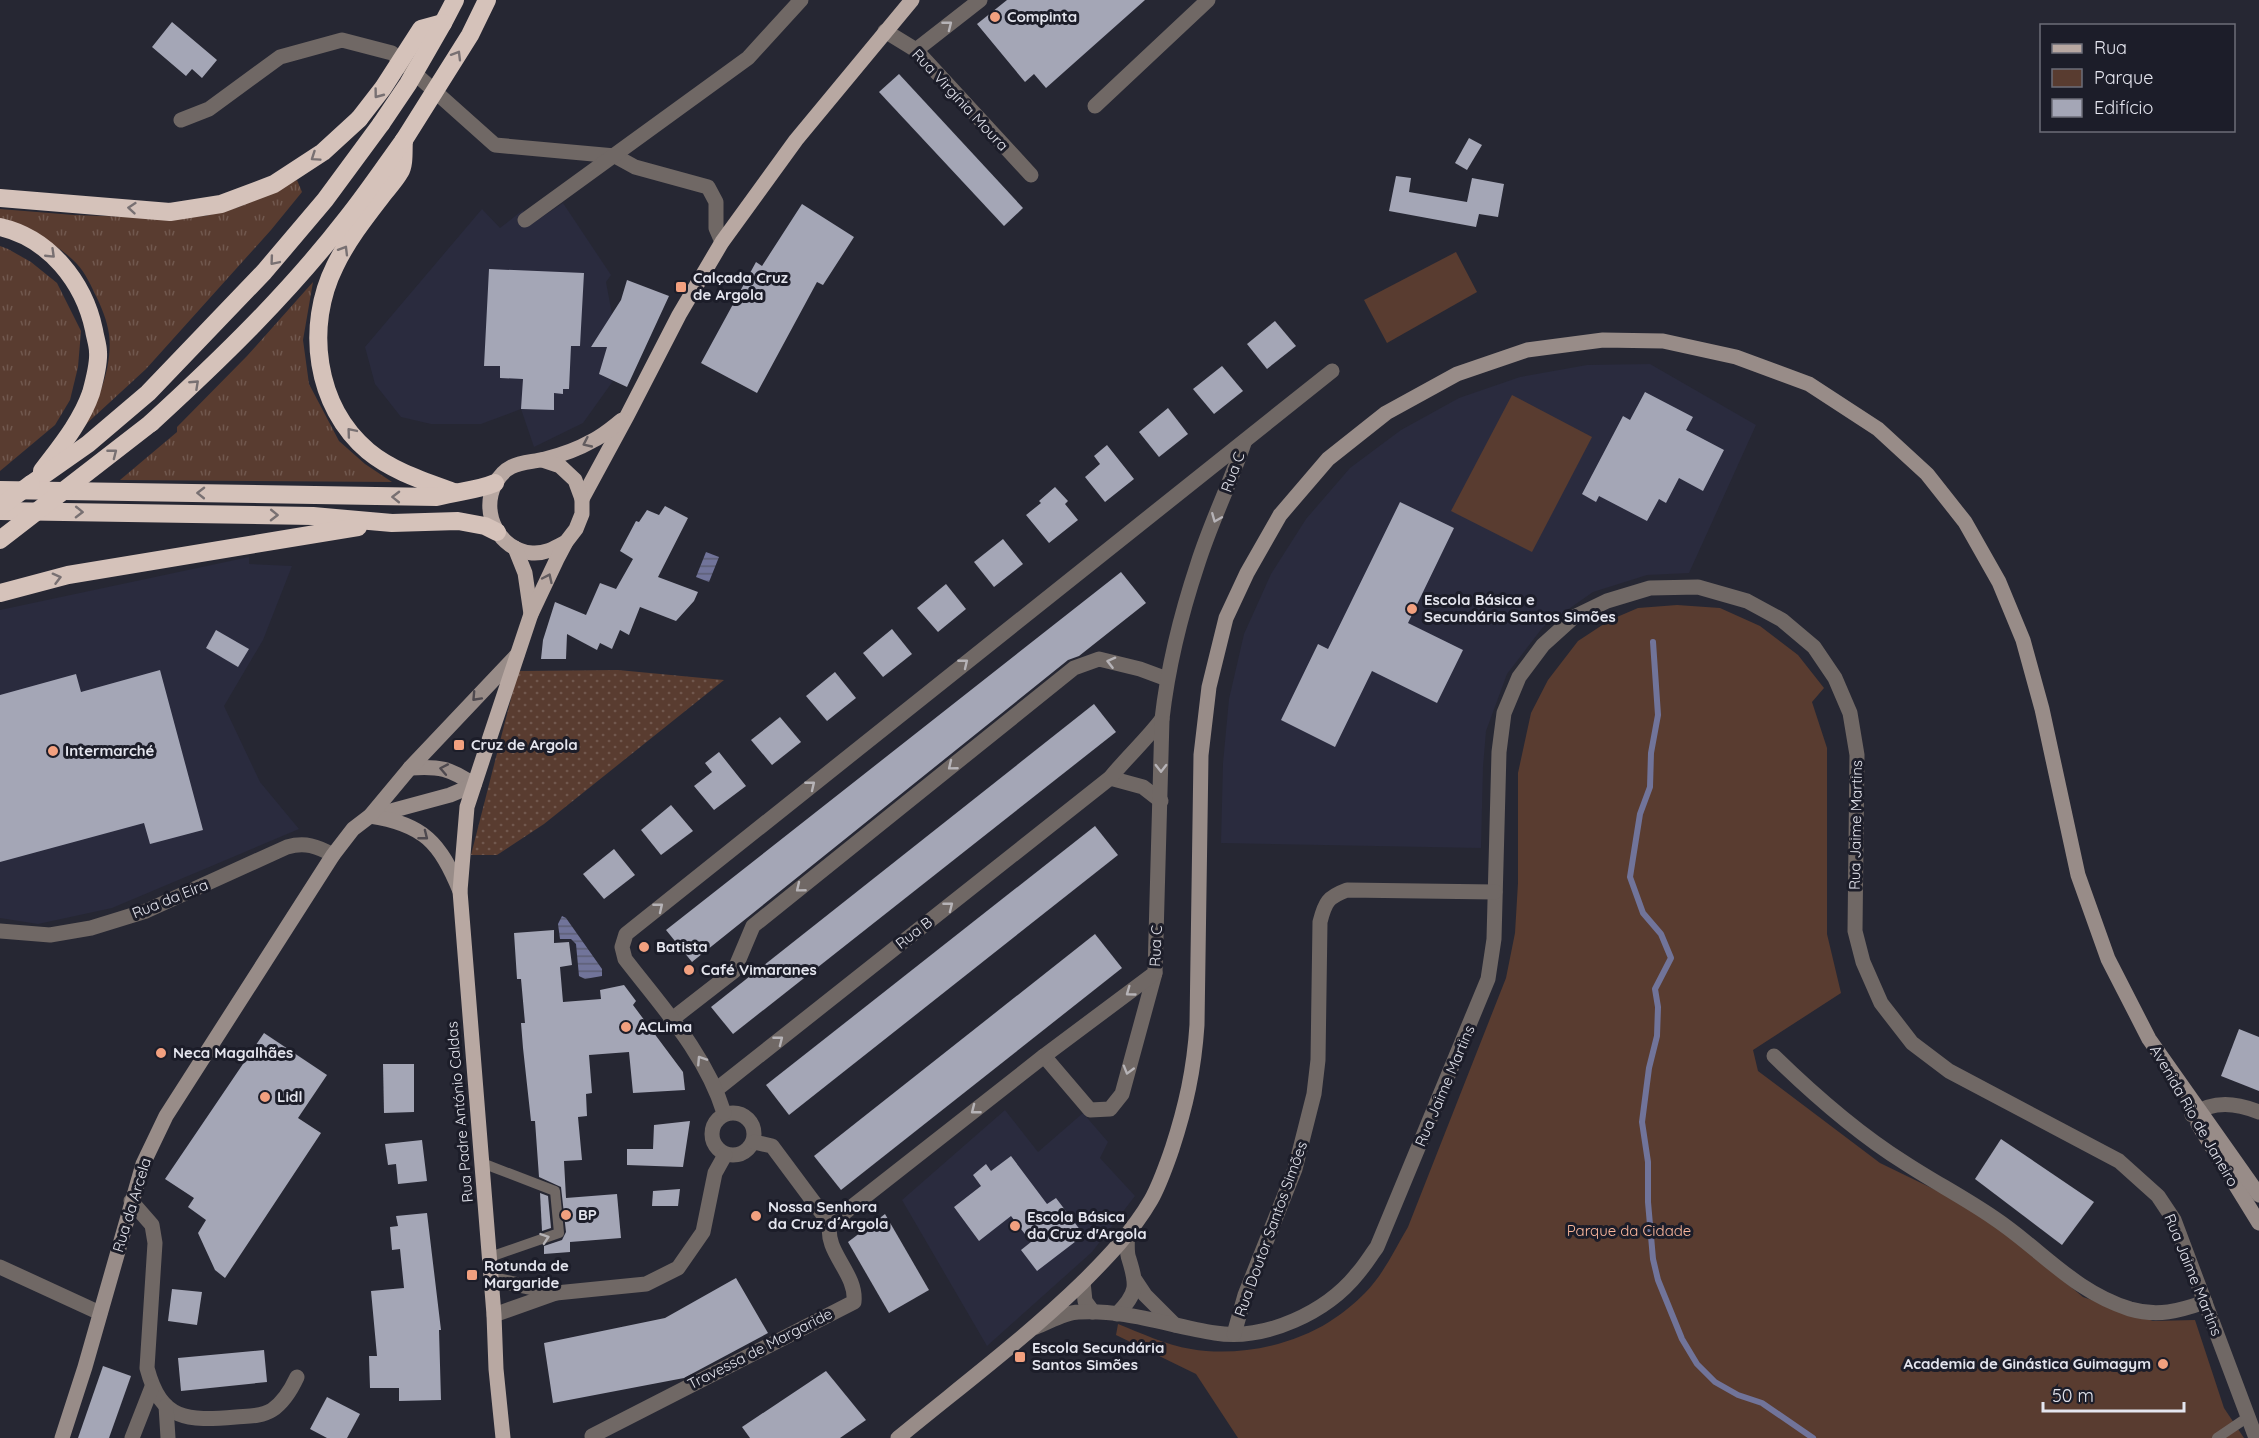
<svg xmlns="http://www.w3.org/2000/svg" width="2259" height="1438" font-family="Quicksand,sans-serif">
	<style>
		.built { fill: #2a2b3e }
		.grass { fill: url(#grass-tufts) }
		.park { fill: #593c30 }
		.garden { fill: url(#garden-dots) }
		.water { fill: url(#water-rules) }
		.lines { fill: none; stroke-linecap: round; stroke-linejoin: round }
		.stream { stroke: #71749a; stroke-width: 6 }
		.building { fill: #a4a6b6 }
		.lane { stroke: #706865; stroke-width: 10 }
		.street { stroke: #706865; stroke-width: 15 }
		.secondary { stroke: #988c88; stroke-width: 15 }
		.primary { stroke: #b8a8a2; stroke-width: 15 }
		.highway { stroke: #d5c2ba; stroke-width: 18 }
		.highway-bridge { stroke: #d5c2ba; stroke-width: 18 }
		.oneway { stroke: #b6b3b7 }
		.oneway2 { stroke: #787072 }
		.oneway3 { stroke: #625c5f }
		.oneway4 { stroke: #4e494f }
		.poi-dot { fill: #f2a07f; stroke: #1c1d29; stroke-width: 2 }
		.labels { text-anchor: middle; stroke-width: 6; stroke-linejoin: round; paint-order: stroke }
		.poi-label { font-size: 15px; font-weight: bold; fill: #e4e5ee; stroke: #1c1d29; text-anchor: start }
		.street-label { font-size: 15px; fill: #e4e5ee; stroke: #1c1d29 }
		.park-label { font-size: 15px; fill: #feb99e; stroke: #1c1d29 }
	</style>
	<defs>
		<pattern id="grass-tufts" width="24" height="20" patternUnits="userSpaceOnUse" patternTransform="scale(1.5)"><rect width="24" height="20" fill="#593c30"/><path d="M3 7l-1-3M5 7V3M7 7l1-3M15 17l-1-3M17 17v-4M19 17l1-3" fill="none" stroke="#71584e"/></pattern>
		<pattern id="garden-dots" width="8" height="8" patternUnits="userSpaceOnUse" patternTransform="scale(1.5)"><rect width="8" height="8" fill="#593c30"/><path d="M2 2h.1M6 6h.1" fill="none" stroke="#71584e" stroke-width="1.8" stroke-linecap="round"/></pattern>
		<pattern id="water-rules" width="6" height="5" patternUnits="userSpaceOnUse" patternTransform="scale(1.5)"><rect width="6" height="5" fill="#71749a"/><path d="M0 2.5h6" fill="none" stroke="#5d5f75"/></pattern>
	</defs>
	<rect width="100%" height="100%" fill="#262733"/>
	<!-- built -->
	<g class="built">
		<polygon points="563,203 611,275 606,282 612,314 608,344 599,374 613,381 583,423 534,447 521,409 481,424 431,424 401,417 375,384 365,347 482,209 500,228 523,210 530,225"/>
		<polygon points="1650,364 1756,425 1689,573 1647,575 1593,592 1543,627 1507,674 1486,731 1483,767 1481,848 1221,843 1223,763 1229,699 1244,634 1271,574 1306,519 1350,468 1401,430 1459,398 1520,377 1587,365"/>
		<polygon points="249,557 249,564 292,566 263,640 224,706 260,782 299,829 112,908 38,924 0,918 0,610"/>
		<polygon points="1005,1110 1038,1152 1083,1113 1108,1142 1100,1158 1135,1196 1092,1252 987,1346 902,1200"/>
	</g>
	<!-- grass -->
	<g class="grass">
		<path d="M297,180L302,192L271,230L146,369L84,426C99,401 113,364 109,334C107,320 101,306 95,294C89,281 83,269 73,260C52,240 26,230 0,220V209L74,215L162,218L205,216L239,207Z"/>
		<polygon points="0,246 8,249 31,262 57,283 81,331 78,367 70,400 55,425 0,471"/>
		<polygon points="313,282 303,340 309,384 339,441 365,464 392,482 120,480 177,432 177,427 247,356"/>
	</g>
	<!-- park -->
	<g class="park">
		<polygon points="1456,252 1477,292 1387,343 1364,300"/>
		<polygon points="1512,395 1592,437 1532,552 1451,511"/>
		<path d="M1677,605L1720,608L1760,626L1798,655L1824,688L1812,702L1827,748V934L1841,993L1753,1050L1758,1071L1880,1163L1950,1197L1996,1225L2083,1297L2153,1321L2195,1320L2224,1408L2244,1438H1238L1196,1374L1116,1335L1118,1324C1141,1333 1166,1345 1191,1349C1236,1357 1291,1346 1329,1322C1342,1314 1355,1303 1365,1293C1383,1275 1395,1249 1408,1227L1506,978L1515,933L1518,883V773L1531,713L1548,680L1578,641L1610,620L1638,608Z"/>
	</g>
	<!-- garden -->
	<polygon class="garden" points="618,670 724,680 544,824 497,855 471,855 518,671"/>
	<!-- water -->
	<g class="water">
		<polygon points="706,552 719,557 709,582 696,577"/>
		<polygon points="562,916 566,918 602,969 602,976 585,979 579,976 576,944 571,939 560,939 558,924"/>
	</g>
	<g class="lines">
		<!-- stream -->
		<polyline class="stream" points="1653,642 1658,715 1651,753 1650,787 1640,814 1630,877 1643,913 1661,934 1671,958 1655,989 1658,1007 1657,1036 1649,1068 1642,1122 1648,1162 1648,1202 1653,1259 1658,1280 1682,1339 1697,1364 1715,1382 1738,1395 1762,1403 1813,1438"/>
	</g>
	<!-- building -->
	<g class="building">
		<polygon points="1007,0 1145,0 1046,88 1034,74 1025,82 977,24"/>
		<polygon points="172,22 217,60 202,78 192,69 186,76 152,47"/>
		<polygon points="899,74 1023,208 1004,226 879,92"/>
		<polygon points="1469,138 1482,145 1467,170 1455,163"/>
		<polygon points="1396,176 1411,178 1409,192 1467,202 1472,178 1504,184 1498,217 1479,214 1476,227 1389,211"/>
		<polygon points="802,204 854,237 823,285 817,282 757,393 701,363 756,262 762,266"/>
		<polygon points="489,269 584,273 580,346 571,346 569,389 563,389 563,394 554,393 554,410 521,409 523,379 500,378 500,366 484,366"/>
		<polygon points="627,280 669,296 627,387 599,374 607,347 591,347 621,300"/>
		<polygon points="1275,321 1296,346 1267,369 1247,344"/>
		<polygon points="1222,366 1243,391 1214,414 1193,389"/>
		<polygon points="1645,392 1693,417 1686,430 1724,450 1703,491 1679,478 1666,503 1659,499 1647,521 1599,496 1596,502 1582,494 1623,416 1630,420"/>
		<polygon points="1168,408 1188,434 1159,457 1139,432"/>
		<polygon points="1107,445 1134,479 1105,502 1085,477 1100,464 1094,456"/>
		<polygon points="1055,487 1068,501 1065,504 1078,520 1049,543 1026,515 1041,503 1039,501"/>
		<polygon points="1400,502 1454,528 1408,623 1463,650 1437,703 1372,671 1335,747 1281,720 1318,644 1328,649"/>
		<polygon points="665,506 688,518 658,577 698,592 694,601 676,621 640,607 629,635 620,630 612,649 600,643 597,650 567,634 566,659 541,659 543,640 555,602 586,615 600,583 616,589 633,559 620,551 636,521 639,522 647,510 659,515"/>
		<polygon points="1003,539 1023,564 994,587 974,562"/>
		<polygon points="1121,572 1146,603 1079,656 1068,660 692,962 666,930"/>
		<polygon points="946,584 966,609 938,632 917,608"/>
		<polygon points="892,629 912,654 883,677 863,653"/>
		<polygon points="216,630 249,649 238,667 206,648"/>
		<polygon points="160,670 203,830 150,844 144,823 0,862 0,695 76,674 81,692"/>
		<polygon points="835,672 856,698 827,721 806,696"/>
		<polygon points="1094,704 1116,732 733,1034 711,1007"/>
		<polygon points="780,717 801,742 772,765 751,740"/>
		<polygon points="719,752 746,786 714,810 694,786 712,772 705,763"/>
		<polygon points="671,805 693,831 661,855 641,830"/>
		<polygon points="1095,826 1118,855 789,1115 766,1085"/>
		<polygon points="614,849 635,875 604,899 583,874"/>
		<polygon points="554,930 554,943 569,942 572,965 560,967 563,1002 601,999 600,990 624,985 636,1001 633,1005 683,1072 685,1090 633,1093 629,1052 589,1055 592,1093 586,1094 587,1116 578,1117 582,1160 564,1161 566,1198 617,1194 621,1238 570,1242 570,1252 544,1254 544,1246 562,1240 566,1232 561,1187 539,1177 535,1121 531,1121 523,1048 521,1023 525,1023 521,979 517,979 514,933"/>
		<polygon points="1095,934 1122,968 841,1190 814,1156"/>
		<polygon points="2239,1029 2259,1037 2259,1091 2221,1076"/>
		<polygon points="264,1033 327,1075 298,1118 321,1133 225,1278 215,1270 198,1233 206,1220 188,1207 194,1198 165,1179"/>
		<polygon points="383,1064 414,1064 414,1112 384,1113"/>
		<polygon points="690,1121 683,1167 627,1165 627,1149 653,1149 654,1125"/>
		<polygon points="2001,1139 2094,1202 2062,1245 1975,1179"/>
		<polygon points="422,1140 427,1181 398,1184 396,1164 388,1165 385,1144"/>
		<polygon points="1011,1156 1047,1204 1056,1198 1084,1235 1037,1271 1021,1250 1031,1242 1011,1216 979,1241 954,1207 981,1186 973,1175 986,1164 991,1171"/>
		<polygon points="680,1189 678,1206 652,1206 653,1191"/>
		<polygon points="540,1193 548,1196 551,1228 542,1231"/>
		<polygon points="427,1213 441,1330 439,1330 441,1400 399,1401 399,1388 370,1388 369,1356 377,1356 371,1291 404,1288 400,1249 392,1250 390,1227 398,1226 396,1216"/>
		<polygon points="885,1214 929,1290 889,1313 848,1242"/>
		<polygon points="736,1278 768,1333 684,1378 553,1403 544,1343 665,1318"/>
		<polygon points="172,1289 202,1292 197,1325 168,1321"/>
		<polygon points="264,1350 267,1382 181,1391 178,1358"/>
		<polygon points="103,1366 131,1376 109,1438 78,1438"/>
		<polygon points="826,1371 866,1420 840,1438 750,1438 742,1427"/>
		<polygon points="327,1397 360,1414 347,1438 327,1438 310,1429"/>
	</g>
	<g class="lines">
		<!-- lane -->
		<g class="lane">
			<polyline points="482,1163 555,1191 559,1233 490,1257"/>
			<polyline points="2217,1438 2248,1417"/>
		</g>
		<!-- street -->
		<g class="street">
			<polyline points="885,31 916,50 1031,175"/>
			<polyline points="916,50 980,0"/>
			<polyline points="1095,106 1208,0"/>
			<polyline points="181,120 209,109 280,57 342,40 392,53 495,145 615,156 635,167 708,187 716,202 716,228 722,242"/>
			<polyline points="525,220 748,58 801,0"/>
			<polyline points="1110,778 1143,787 1161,801"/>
			<path d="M0,931L50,935L91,928L146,911L287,847C305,842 317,846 333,855"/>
			<polyline points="671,1020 734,971 753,926 1074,668 1099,659 1140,669 1167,679"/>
			<polyline points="1044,1056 1090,1110 1110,1109 1122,1094 1155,973"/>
			<path d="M1774,1056C1814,1095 1857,1133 1905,1163C1934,1182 1965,1198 1994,1218C2042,1250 2073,1291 2130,1309C2158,1317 2179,1311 2205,1302"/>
			<path d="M717,1089L1110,778C1127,757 1146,740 1162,719"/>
			<circle cx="733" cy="1134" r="21"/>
			<path d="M724,1113C706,1054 662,1007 625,959L622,947L626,934L1332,371"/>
			<path d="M2192,1115C2214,1100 2236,1103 2259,1112"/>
			<polyline points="754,1142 772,1146 830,1224"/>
			<path d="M131,1201L152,1225L155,1243L147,1368C161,1421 187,1421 236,1417C247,1416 261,1417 272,1410C284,1402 291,1390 297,1377"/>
			<path d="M830,1224L1044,1056L1155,973L1162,719C1168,666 1181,614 1198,563C1211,522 1230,484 1244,443"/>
			<polyline points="0,1267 100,1313"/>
			<polyline points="491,1279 556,1293"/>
			<polyline points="1135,1280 1145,1295 1175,1325"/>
			<polyline points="1083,1282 1085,1301 1093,1312"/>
			<path d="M1117,1314C1138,1293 1137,1285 1129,1259C1126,1252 1128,1242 1127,1235"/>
			<polyline points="494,1315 556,1293 646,1284 678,1268 703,1232 715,1173 725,1155"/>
			<path d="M1036,1327C1049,1322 1066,1312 1079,1312C1125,1309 1170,1326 1215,1333C1266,1341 1327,1312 1358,1273C1365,1265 1371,1255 1377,1247L1488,979L1494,939L1499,752L1504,713L1519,677L1543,645L1574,617L1607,601L1650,588L1698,587L1747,601L1782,620L1814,647L1835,678L1850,713L1857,755L1855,931L1863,962L1881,1003L1912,1043L1949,1071L2119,1161L2158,1196L2174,1220L2256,1438"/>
			<path d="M1234,1334L1245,1295L1295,1169L1314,1094L1318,1060L1320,922C1325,902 1328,897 1347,890L1495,892"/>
			<polyline points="166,1406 168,1438"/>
			<path d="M592,1436L854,1302C857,1273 824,1252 830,1224"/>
			<polyline points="132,1438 152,1387"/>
		</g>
		<!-- secondary -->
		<g class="secondary">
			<path d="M410,768C439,766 450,768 474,785"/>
			<polyline points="376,815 450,795 474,785"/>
			<path d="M370,816C424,824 440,843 460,891"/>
			<polyline points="2198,1124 2259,1223"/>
			<polyline points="62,1438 85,1367 143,1164 166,1116 333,855 353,829 370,816 410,768 517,655"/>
			<path d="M898,1438C960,1387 1024,1339 1082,1283C1108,1257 1133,1231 1151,1200C1160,1184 1166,1166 1172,1149C1186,1106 1194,1070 1197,1025L1201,755L1209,687L1226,618L1247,573L1280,515L1328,459L1386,413L1457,374L1527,350L1603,340L1663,341L1736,357L1809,384L1878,429L1927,474L1965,522L1999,582L2023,640L2042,709L2078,875L2108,959L2149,1039L2259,1195"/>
		</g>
		<!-- primary -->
		<g class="primary">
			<polyline points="582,499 627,416 679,315 722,242 796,140 912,0"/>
			<path d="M566,542C555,548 545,554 532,553C499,550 480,513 495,484C507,461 524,464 545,459C561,455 578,449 592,441C603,436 613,427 622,420"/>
			<polyline points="515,548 525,573 531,614"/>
			<polyline points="503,1438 496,1369 494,1315 460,891 467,807 490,737 531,614 557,559 566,542 576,529 582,514 582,499 575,480 560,466 542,460"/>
		</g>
		<!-- highway -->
		<g class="highway">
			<polyline points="443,23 455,0"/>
			<path d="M404,140C403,149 405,164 400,172C395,181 387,189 381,197C364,219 347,241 335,266C305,326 315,406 368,451C392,471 424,481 454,492"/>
			<polyline points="0,198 170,212 221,204 274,184 323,152 359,119"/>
			<path d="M0,227C49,238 84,282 94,330C95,337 98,345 98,352C99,364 94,382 91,393C81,422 60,447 42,471"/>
			<path d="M151,423C221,359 289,293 347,218C367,193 385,166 404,140"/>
			<polyline points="31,484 88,444 148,393 264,272 325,200 381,124"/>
			<path d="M0,490L437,497C457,491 476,491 495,483"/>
			<polyline points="0,511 313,516 392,523 458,521 485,526 497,532"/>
			<polyline points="0,593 68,575 358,527"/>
		</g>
		<!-- highway-bridge -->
		<g class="highway-bridge">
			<polyline points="359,119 383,88 421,29 443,23"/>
			<polyline points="381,124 408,84 443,23"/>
			<polyline points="404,140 470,35 487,0"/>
			<polyline points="0,507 31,484"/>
			<polyline points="0,540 151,423"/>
		</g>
	</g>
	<!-- one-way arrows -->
	<defs><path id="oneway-chevron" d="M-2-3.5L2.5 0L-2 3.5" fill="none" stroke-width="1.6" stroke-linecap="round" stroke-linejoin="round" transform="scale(1.5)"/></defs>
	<g class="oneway">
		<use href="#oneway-chevron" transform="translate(948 25) rotate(-38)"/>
		<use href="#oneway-chevron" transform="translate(1216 518) rotate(112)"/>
		<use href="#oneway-chevron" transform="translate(1111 662) rotate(-166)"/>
		<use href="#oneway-chevron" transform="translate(964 663) rotate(-39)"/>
		<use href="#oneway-chevron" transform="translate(952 766) rotate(141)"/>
		<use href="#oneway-chevron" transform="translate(1161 768) rotate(90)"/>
		<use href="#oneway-chevron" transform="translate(811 785) rotate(-39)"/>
		<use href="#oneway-chevron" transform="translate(800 888) rotate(141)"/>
		<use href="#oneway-chevron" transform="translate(949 906) rotate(-38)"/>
		<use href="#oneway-chevron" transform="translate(659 907) rotate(-39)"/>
		<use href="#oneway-chevron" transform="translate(1130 992) rotate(144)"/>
		<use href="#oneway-chevron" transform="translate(779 1040) rotate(-38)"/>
		<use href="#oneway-chevron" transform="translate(701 1060) rotate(-123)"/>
		<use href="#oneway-chevron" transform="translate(1128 1070) rotate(106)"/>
		<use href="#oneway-chevron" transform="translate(975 1110) rotate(142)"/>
		<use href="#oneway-chevron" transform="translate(545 1238) rotate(-19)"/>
	</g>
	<g class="oneway2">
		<use href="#oneway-chevron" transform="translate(457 55) rotate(-59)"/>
		<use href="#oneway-chevron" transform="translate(378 94) rotate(127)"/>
		<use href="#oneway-chevron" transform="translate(315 157) rotate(146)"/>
		<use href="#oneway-chevron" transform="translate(132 208) rotate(-175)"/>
		<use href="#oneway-chevron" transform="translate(344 250) rotate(-59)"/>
		<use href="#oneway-chevron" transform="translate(51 254) rotate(44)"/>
		<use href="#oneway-chevron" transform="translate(274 261) rotate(130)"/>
		<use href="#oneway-chevron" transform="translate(195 384) rotate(-43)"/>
		<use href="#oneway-chevron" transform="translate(351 432) rotate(-130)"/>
		<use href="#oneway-chevron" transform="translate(113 453) rotate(-38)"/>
		<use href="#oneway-chevron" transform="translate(201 493) rotate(-179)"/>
		<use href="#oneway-chevron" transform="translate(396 497) rotate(-179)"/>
		<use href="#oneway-chevron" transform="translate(79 512) rotate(1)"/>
		<use href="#oneway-chevron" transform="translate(274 515) rotate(1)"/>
		<use href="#oneway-chevron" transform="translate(57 578) rotate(-15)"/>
	</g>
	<g class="oneway3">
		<use href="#oneway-chevron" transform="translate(587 443) rotate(155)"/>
		<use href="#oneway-chevron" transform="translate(548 578) rotate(-65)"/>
	</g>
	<g class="oneway4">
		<use href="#oneway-chevron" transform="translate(476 697) rotate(133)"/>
		<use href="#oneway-chevron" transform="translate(444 769) rotate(-169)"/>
		<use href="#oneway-chevron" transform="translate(424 836) rotate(38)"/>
	</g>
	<!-- markers -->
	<g class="poi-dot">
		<circle cx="995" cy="17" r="6"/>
		<rect x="675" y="281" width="12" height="12" rx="3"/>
		<circle cx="1412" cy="609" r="6"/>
		<rect x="453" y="739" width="12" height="12" rx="3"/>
		<circle cx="53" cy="751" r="6"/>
		<circle cx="644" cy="947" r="6"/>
		<circle cx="689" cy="970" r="6"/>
		<circle cx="626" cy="1027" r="6"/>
		<circle cx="161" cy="1053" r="6"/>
		<circle cx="265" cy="1097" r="6"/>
		<circle cx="566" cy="1215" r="6"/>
		<circle cx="756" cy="1216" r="6"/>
		<circle cx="1015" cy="1226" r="6"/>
		<rect x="466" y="1269" width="12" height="12" rx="3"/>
		<rect x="1014" y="1351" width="12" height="12" rx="3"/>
		<circle cx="2163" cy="1364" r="6"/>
	</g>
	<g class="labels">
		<!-- poi labels -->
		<g class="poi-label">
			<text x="1007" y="22">Compinta</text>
			<text x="693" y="283">Calçada Cruz<tspan x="693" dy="17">de Argola</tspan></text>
			<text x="1424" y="605">Escola Básica e<tspan x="1424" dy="17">Secundária Santos Simões</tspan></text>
			<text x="471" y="750">Cruz de Argola</text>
			<text x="65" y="756">Intermarché</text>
			<text x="656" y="952">Batista</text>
			<text x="701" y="975">Café Vimaranes</text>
			<text x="638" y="1032">ACLima</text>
			<text x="173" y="1058">Neca Magalhães</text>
			<text x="277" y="1102">Lidl</text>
			<text x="768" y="1212">Nossa Senhora<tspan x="768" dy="17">da Cruz d´Argola</tspan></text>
			<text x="578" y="1220">BP</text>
			<text x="1027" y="1222">Escola Básica<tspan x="1027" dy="17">da Cruz d'Argola</tspan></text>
			<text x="484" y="1271">Rotunda de<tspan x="484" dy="17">Margaride</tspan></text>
			<text x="1032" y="1353">Escola Secundária<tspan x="1032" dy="17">Santos Simões</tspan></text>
			<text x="2151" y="1369" text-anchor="end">Academia de Ginástica Guimagym</text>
		</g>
		<!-- street labels -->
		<g class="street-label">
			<text transform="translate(960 100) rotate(47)" y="5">Rua Virgínia Moura</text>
			<text transform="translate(1233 472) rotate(-70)" y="5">Rua C</text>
			<text transform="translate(1856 825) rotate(-89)" y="5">Rua Jaime Martins</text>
			<text transform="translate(170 899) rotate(-22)" y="5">Rua da Eira</text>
			<text transform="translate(914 933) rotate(-38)" y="5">Rua B</text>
			<text transform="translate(1156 946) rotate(-87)" y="5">Rua C</text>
			<text transform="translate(1445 1086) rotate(-67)" y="5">Rua Jaime Martins</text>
			<text transform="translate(460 1112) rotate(-95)" y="5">Rua Padre António Caldas</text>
			<text transform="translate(2194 1116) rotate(60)" y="5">Avenida Rio de Janeiro</text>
			<text transform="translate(132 1205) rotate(-73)" y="5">Rua da Arcela</text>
			<text transform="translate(1271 1229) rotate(-70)" y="5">Rua Doutor Santos Simões</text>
			<text transform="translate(2193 1275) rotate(68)" y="5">Rua Jaime Martins</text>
			<text transform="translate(760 1349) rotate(-27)" y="5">Travessa de Margaride</text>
		</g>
		<!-- park labels -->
		<g class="park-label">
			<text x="1629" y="1236">Parque da Cidade</text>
		</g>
	</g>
	<!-- legend -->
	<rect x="2040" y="24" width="195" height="108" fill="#1c1d29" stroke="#6c6d78" stroke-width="1.5"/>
	<rect x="2052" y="44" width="30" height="9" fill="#b8a8a2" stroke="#6c6d78" stroke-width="1.5"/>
	<text x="2094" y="54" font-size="18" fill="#e4e5ee">Rua</text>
	<rect x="2052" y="69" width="30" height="18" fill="#593c30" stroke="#6c6d78" stroke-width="1.5"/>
	<text x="2094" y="84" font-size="18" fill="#e4e5ee">Parque</text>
	<rect x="2052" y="99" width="30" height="18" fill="#a4a6b6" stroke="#6c6d78" stroke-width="1.5"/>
	<text x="2094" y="114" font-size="18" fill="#e4e5ee">Edifício</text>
	<!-- scale -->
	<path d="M2043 1402v9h141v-9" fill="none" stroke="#e4e5ee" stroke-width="3"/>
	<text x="2052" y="1402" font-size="18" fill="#e4e5ee" stroke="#1c1d29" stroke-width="4.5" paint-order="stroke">50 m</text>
</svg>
